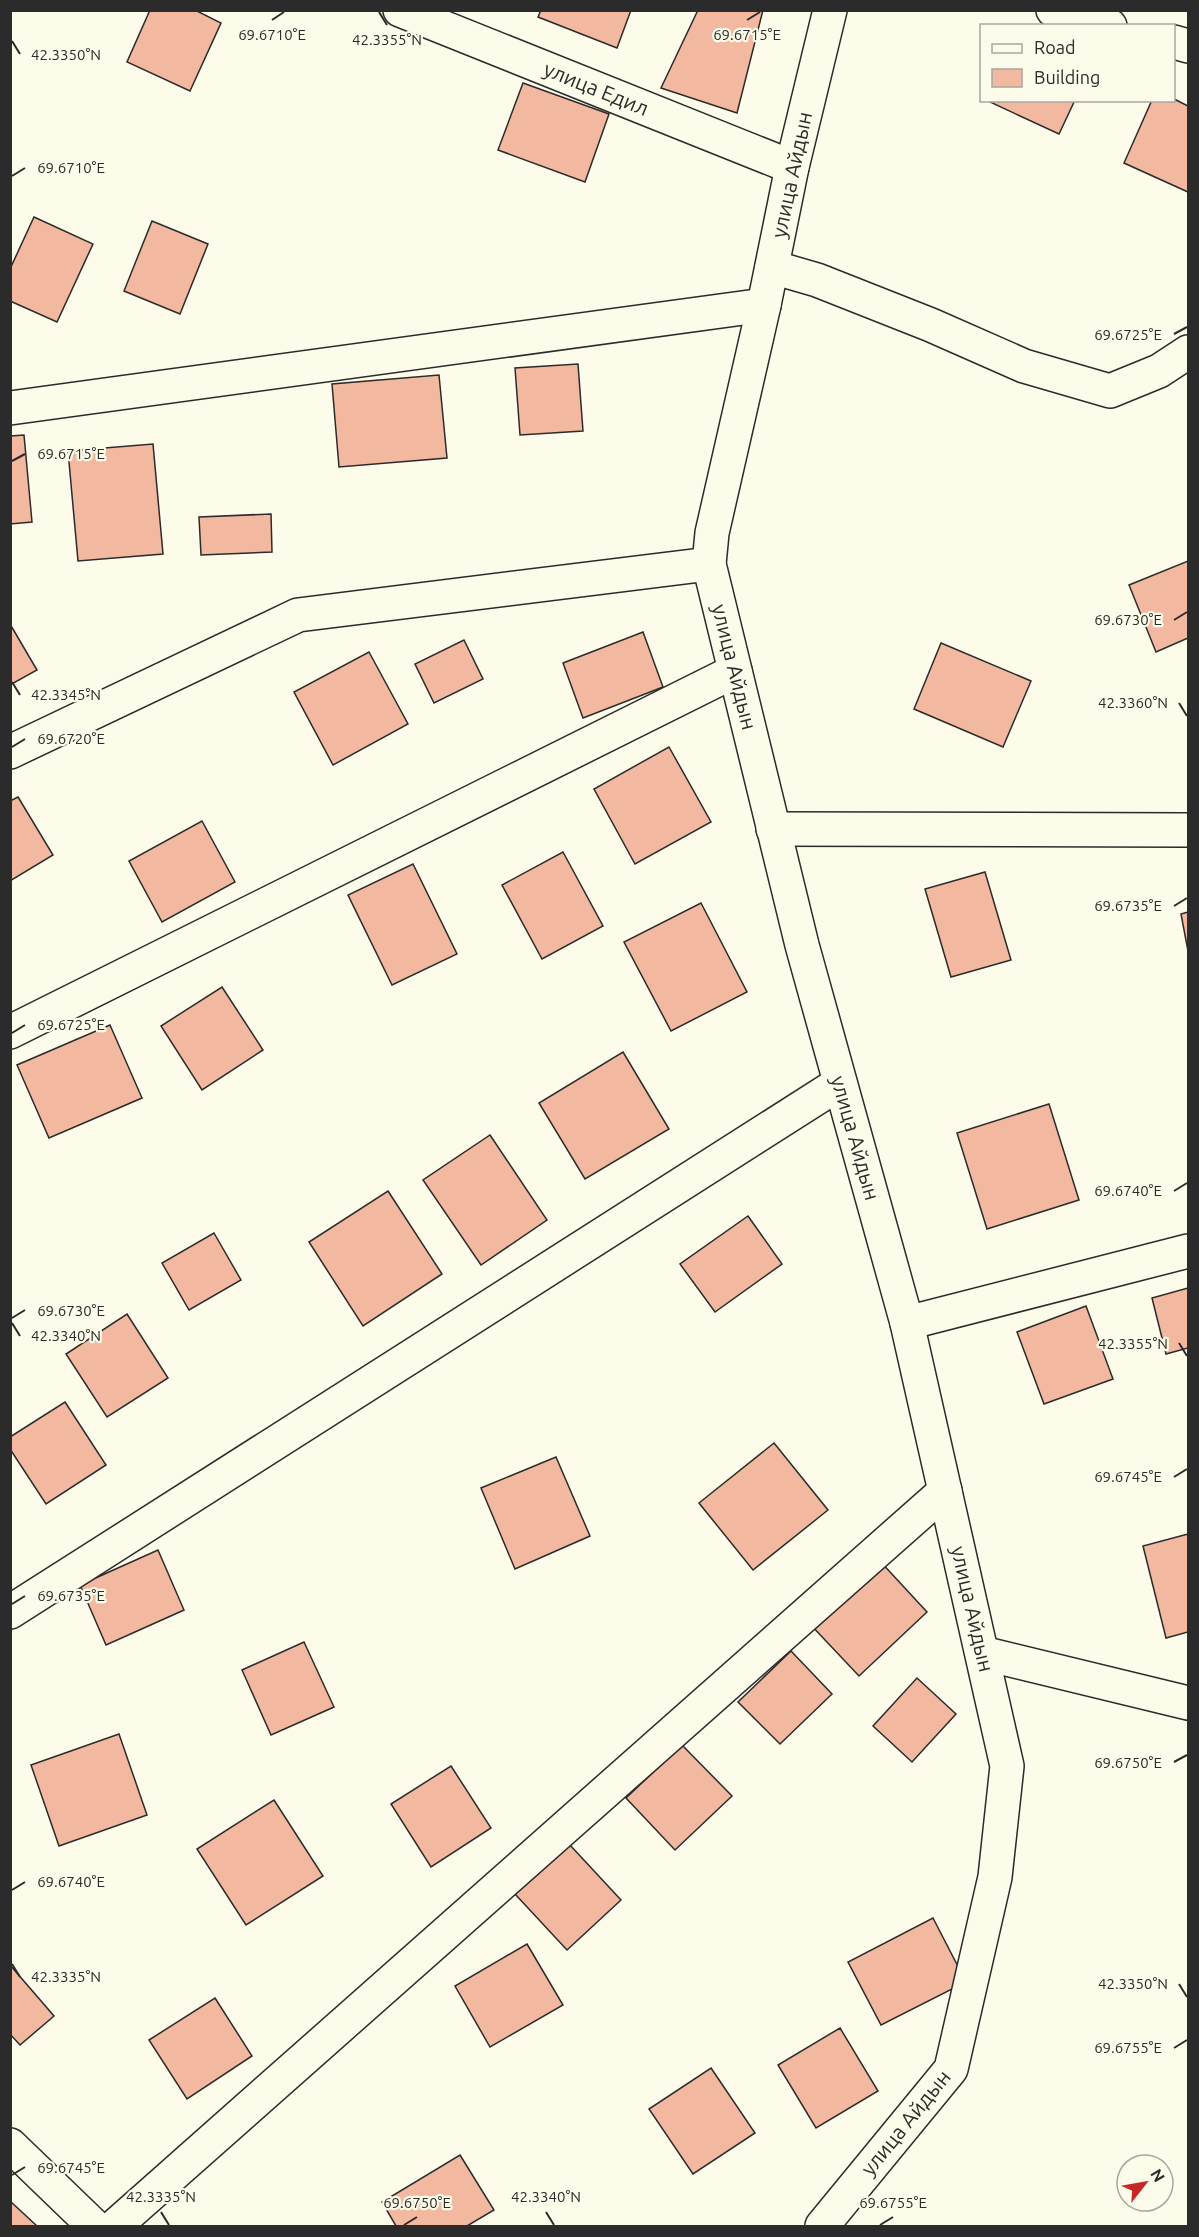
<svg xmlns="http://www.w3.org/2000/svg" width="1199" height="2237" font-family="Ubuntu,sans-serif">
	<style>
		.building { fill: #f2b8a0; stroke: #2b2b2b; stroke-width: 1.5 }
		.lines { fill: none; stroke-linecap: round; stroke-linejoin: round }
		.minor-casing { stroke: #2b2b2b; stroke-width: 36 }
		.minor { stroke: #fdfbea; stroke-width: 33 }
		.ticks { fill: none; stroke: #2b2b2b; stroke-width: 2 }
		.labels { text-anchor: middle; stroke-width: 4.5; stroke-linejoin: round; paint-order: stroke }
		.street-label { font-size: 21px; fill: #2b2b2b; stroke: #fdfbea }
		.ticks-label { font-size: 15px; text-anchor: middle; fill: #2b2b2b; stroke: #fdfbea; stroke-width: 4.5; stroke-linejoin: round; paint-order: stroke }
	</style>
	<rect width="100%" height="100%" fill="#fdfbea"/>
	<!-- building -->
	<g class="building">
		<polygon points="150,10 195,10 221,23 190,91 127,62"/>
		<polygon points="541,10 631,10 617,48 538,17"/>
		<polygon points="698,10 763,10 737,113 661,88"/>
		<polygon points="523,83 609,114 585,182 498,150"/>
		<polygon points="1174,99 1188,106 1188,192 1124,163 1152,100"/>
		<polygon points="991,100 1075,100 1059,134 990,102"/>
		<polygon points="34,217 93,244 57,322 10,301 10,269"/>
		<polygon points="152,221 208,244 180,314 124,291"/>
		<polygon points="578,364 583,431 520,435 515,368"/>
		<polygon points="439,375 447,458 339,467 332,384"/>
		<polygon points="24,435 32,522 10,524 10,436"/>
		<polygon points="153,444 163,554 78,561 68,451"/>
		<polygon points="271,514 272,552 201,555 199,517"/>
		<polygon points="1188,561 1188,638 1156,652 1129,585"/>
		<polygon points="10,624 37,670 10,685"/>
		<polygon points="643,632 663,687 583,718 563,663"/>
		<polygon points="464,640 483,679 434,703 415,664"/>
		<polygon points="941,643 1031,681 1003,747 914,709"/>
		<polygon points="369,652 408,724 333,765 294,692"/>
		<polygon points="669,747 711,822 635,864 594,789"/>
		<polygon points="18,797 53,855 10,881 10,801"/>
		<polygon points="202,821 235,882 162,922 129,861"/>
		<polygon points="563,852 603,926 542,959 502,885"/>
		<polygon points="413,864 457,954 392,985 348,895"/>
		<polygon points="985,872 1011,960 951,977 925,889"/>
		<polygon points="701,903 747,992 671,1031 624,942"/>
		<polygon points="1188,912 1188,951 1181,914"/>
		<polygon points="222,987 263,1050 202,1090 161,1026"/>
		<polygon points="110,1025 142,1098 49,1138 17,1065"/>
		<polygon points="623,1052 669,1129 585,1179 539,1103"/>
		<polygon points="1049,1104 1079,1200 987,1229 957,1133"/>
		<polygon points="490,1135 547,1220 481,1265 423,1180"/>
		<polygon points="388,1191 442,1274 363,1326 309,1242"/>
		<polygon points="748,1216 782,1264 715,1312 680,1264"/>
		<polygon points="214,1233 241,1280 189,1310 162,1263"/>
		<polygon points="1188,1288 1188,1348 1166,1354 1152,1298"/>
		<polygon points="1086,1306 1113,1379 1044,1404 1017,1332"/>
		<polygon points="127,1314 168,1378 107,1417 66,1354"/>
		<polygon points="65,1402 106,1465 46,1504 10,1449 10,1437"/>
		<polygon points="774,1443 828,1510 753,1570 699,1503"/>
		<polygon points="556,1457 590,1536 515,1569 481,1488"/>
		<polygon points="1188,1534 1188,1632 1166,1638 1143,1546"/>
		<polygon points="158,1550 184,1610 106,1645 80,1585"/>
		<polygon points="878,1559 927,1612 859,1676 809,1623"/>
		<polygon points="304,1642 334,1707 271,1735 242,1670"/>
		<polygon points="791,1651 832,1694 780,1744 738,1702"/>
		<polygon points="917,1678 956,1714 912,1762 873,1726"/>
		<polygon points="119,1734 147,1815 59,1846 31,1765"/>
		<polygon points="682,1745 732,1796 675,1850 626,1798"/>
		<polygon points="451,1766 491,1828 431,1867 391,1804"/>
		<polygon points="274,1800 323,1876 246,1925 197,1849"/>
		<polygon points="569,1844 621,1900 567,1950 515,1894"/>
		<polygon points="933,1918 966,1982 881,2025 848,1962"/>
		<polygon points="527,1944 563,2005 490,2047 455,1986"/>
		<polygon points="10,1965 54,2016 20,2045 10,2034"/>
		<polygon points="215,1998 252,2056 187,2099 149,2040"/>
		<polygon points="840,2028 878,2091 816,2128 778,2065"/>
		<polygon points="711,2068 755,2133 693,2174 649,2109"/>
		<polygon points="460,2155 494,2210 467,2226 396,2226 382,2202"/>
		<polygon points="10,2201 37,2226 10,2226"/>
	</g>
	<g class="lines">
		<!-- minor casing -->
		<g class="minor-casing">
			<g id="minor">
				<polyline points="400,10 792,167"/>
				<polyline points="1053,10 1110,26"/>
				<polyline points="1174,42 1188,46"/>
				<polyline points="772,267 817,280 931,325 1024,366 1110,391 1159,371 1188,352"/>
				<polyline points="10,408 764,305"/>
				<polyline points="10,752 298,615 709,564"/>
				<polyline points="773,829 1188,830"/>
				<polyline points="10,1032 735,671"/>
				<polyline points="907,1323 1188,1251"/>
				<polyline points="10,1612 840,1083"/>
				<polyline points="982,1653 1188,1703"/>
				<polyline points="10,2145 94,2226"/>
				<polyline points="115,2226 945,1491"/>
				<polyline points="822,2226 951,2069 995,1877 1007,1766 907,1323 802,945 709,564 712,533 764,305 792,167 830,10"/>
			</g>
		</g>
		<!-- minor -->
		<use href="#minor" class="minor"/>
	</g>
	<!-- ticks -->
	<path class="ticks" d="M379,12L387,25M272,20L284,12M747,20L760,12M12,41L20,54M12,176L25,168M1174,334L1187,327M12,461L25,454M1174,620L1187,612M12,682L20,695M1179,703L1187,716M12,747L25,739M1174,906L1187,898M12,1033L25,1025M1174,1191L1187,1183M12,1318L25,1310M12,1323L20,1336M1179,1343L1187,1356M1174,1477L1187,1469M12,1604L25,1596M1174,1762L1187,1755M12,1890L25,1882M12,1964L20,1977M1179,1984L1187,1997M1174,2048L1187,2040M12,2175L25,2167M161,2212L169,2225M546,2212L554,2225M404,2225L417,2217M880,2225L893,2217"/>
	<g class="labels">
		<!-- street labels -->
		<g class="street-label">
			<text transform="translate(596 89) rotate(22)" y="7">улица Едил</text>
			<text transform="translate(792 175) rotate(-78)" y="7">улица Айдын</text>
			<text transform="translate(734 667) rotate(76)" y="7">улица Айдын</text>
			<text transform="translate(855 1138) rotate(74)" y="7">улица Айдын</text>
			<text transform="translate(972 1609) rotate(77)" y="7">улица Айдын</text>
			<text transform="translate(906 2123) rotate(-51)" y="7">улица Айдын</text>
		</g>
	</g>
	<g class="ticks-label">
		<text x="272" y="40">69.6710°E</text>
		<text x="747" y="40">69.6715°E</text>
		<text x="387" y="45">42.3355°N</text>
		<text x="66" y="60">42.3350°N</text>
		<text x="71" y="173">69.6710°E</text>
		<text x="1128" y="340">69.6725°E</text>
		<text x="71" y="459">69.6715°E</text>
		<text x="1128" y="625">69.6730°E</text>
		<text x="66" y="700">42.3345°N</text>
		<text x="1133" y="708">42.3360°N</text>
		<text x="71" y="744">69.6720°E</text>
		<text x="1128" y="911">69.6735°E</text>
		<text x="71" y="1030">69.6725°E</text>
		<text x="1128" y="1196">69.6740°E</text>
		<text x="71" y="1316">69.6730°E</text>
		<text x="66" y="1341">42.3340°N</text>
		<text x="1133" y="1349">42.3355°N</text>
		<text x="1128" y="1482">69.6745°E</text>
		<text x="71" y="1601">69.6735°E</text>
		<text x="1128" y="1768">69.6750°E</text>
		<text x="71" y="1887">69.6740°E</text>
		<text x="66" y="1982">42.3335°N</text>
		<text x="1133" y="1989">42.3350°N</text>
		<text x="1128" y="2053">69.6755°E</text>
		<text x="71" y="2173">69.6745°E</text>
		<text x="161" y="2202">42.3335°N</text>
		<text x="546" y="2202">42.3340°N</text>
		<text x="417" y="2208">69.6750°E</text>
		<text x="893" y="2208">69.6755°E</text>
	</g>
	<!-- border -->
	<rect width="1199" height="2237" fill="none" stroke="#2b2b2b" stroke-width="24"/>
	<!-- legend -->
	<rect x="980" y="24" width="195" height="78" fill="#fdfbea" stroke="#a9a89e" stroke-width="1.5"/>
	<rect x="992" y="44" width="30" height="9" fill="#fdfbea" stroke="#a9a89e" stroke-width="1.5"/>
	<text x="1034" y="54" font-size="18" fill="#2b2b2b">Road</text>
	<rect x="992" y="69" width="30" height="18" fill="#f2b8a0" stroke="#a9a89e" stroke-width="1.5"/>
	<text x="1034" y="84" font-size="18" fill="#2b2b2b">Building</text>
	<!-- north arrow -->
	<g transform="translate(1145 2183) rotate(59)"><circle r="28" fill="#fdfbea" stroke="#a9a89e" stroke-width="1.5"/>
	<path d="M0-4.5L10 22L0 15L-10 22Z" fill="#c62828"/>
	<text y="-9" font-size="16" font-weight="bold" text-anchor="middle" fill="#2b2b2b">N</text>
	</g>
</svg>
